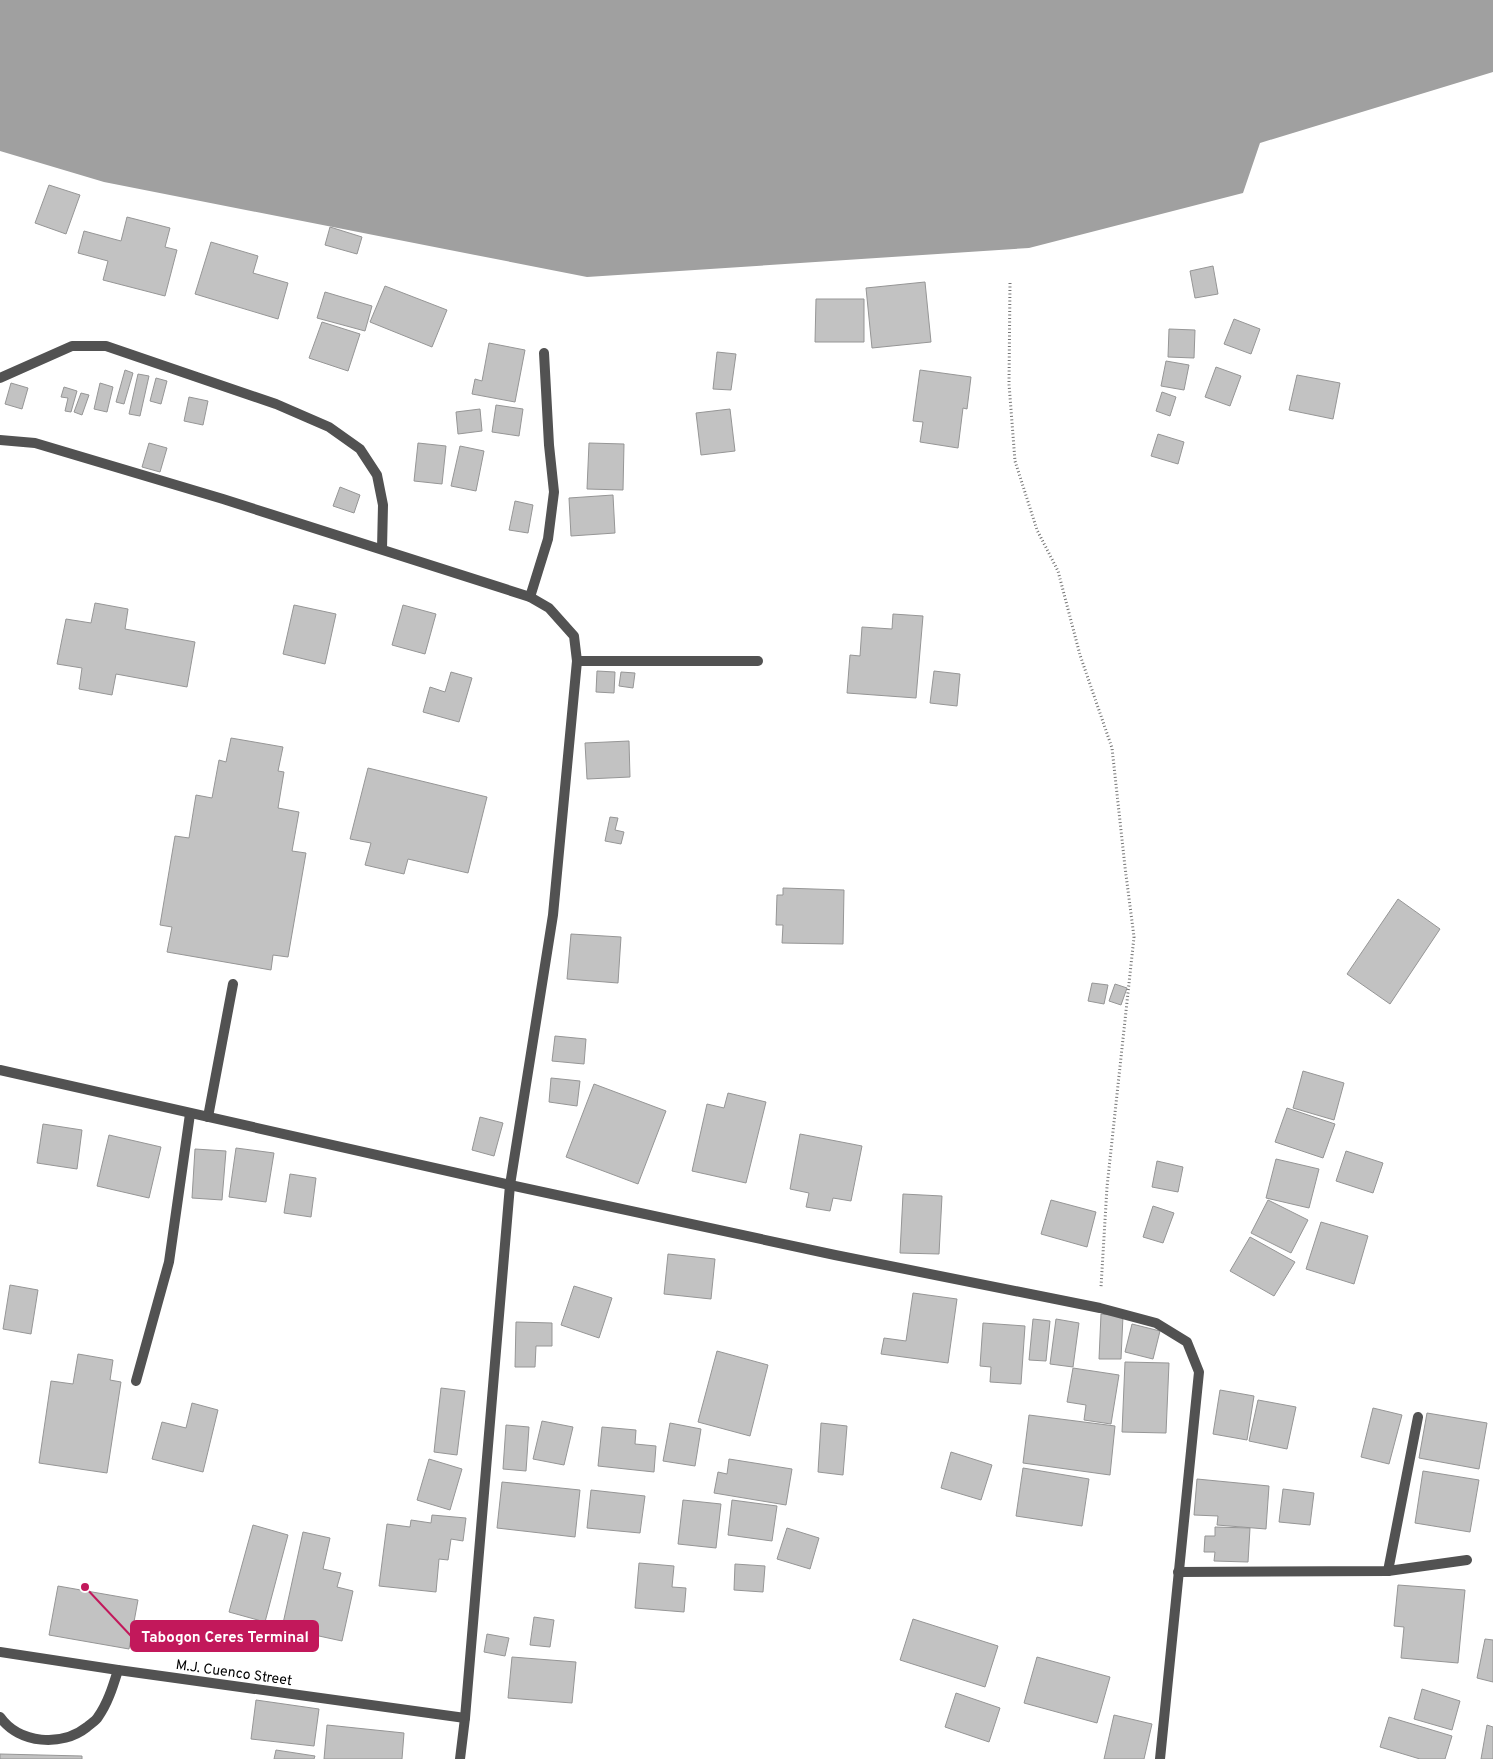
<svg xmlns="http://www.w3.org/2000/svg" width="1493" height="1759" font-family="Overpass,sans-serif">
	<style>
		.water { fill: #a0a0a0 }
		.building { fill: #c2c2c2; stroke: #969696 }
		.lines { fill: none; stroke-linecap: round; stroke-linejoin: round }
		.path { stroke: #747474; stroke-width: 3; stroke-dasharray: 1 2.5; stroke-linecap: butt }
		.lane { stroke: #525252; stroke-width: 10 }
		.street { stroke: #525252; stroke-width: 10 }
		.labels { text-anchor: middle; stroke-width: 5; stroke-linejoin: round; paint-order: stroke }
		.street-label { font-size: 14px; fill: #000; stroke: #fff }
		.leader { fill: none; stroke: #c2185b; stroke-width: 2 }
		.callout-dot { fill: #c2185b; stroke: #fff; stroke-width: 2 }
		.callout { fill: #c2185b; stroke: #c2185b; stroke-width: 2 }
		.callout-label { font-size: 15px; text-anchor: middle; font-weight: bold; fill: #fff }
	</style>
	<rect width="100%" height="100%" fill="#fff"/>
	<!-- water -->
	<polygon class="water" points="0,0 1493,0 1493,72 1260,143 1243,193 1029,248 587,277 104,182 0,151"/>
	<!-- building -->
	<g class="building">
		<polygon points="49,185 80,195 66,234 35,223"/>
		<polygon points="127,217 170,228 165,247 177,250 165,296 103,280 108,261 78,253 84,231 121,241"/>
		<polygon points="330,227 362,237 357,254 325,245"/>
		<polygon points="211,242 258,256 253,273 288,283 278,319 195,294"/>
		<polygon points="1213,266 1218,294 1195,298 1190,271"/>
		<polygon points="925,282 931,342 872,348 866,288"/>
		<polygon points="385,286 447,310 432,347 370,322"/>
		<polygon points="325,292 372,306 365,331 317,318"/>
		<polygon points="816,299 864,299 864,342 815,342"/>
		<polygon points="1234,319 1260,329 1251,354 1224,344"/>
		<polygon points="322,322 360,334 348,371 309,358"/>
		<polygon points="1169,329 1195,330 1194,358 1168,357"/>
		<polygon points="489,343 525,350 515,402 472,394 475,379 482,381"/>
		<polygon points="717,352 736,354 731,390 713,389"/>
		<polygon points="1166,361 1189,365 1184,390 1161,386"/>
		<polygon points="1216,367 1241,376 1230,406 1205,397"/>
		<polygon points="125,370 133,373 124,404 116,402"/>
		<polygon points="920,370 971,377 967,409 963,408 958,448 920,442 923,422 913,421"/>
		<polygon points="138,374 149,376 140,416 129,414"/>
		<polygon points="1297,375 1340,383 1333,419 1289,410"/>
		<polygon points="156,378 167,381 161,404 150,401"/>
		<polygon points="11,383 28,388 22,409 5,404"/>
		<polygon points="100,383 113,387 107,412 94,409"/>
		<polygon points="64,387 77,391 71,412 65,411 68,398 61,397"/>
		<polygon points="1162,392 1176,397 1170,416 1156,411"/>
		<polygon points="81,393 89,395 82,415 74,412"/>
		<polygon points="189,397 208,401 203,425 184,421"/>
		<polygon points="496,405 523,409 519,436 492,432"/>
		<polygon points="480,409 482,431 458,434 456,412"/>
		<polygon points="730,409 735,451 701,455 696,413"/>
		<polygon points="1158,434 1184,442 1178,464 1151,456"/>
		<polygon points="149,443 167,448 160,472 142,467"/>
		<polygon points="418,443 446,446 442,484 414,481"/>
		<polygon points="589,443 624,444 623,490 587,489"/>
		<polygon points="460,446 484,451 476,491 451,486"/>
		<polygon points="340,487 360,495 354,513 333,506"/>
		<polygon points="613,495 615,533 571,536 569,498"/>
		<polygon points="515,501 533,505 528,533 509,530"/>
		<polygon points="95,603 128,609 125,629 195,642 187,687 116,674 112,695 79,689 82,668 57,664 66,619 91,623"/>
		<polygon points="294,605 336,614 325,664 283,654"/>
		<polygon points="403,605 436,614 425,654 392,645"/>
		<polygon points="893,614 923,616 916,698 847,693 850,655 860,656 862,627 892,629"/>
		<polygon points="597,671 615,672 614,693 596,692"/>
		<polygon points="934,671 960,674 957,706 930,703"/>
		<polygon points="451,672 472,678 459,722 423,712 430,687 445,692"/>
		<polygon points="621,672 635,673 633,688 619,686"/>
		<polygon points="231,738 283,747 278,771 284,772 278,808 299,812 292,851 306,853 288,957 273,955 271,970 167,952 172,927 160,925 175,836 189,838 196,795 212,798 219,760 226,762"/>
		<polygon points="629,741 630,777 587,779 585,743"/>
		<polygon points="368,768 487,797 468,873 408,859 404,874 365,865 371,843 350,839"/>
		<polygon points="610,817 618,818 615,830 624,832 621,844 605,841"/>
		<polygon points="783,888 844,890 843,944 782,943 783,925 776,925 777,895 783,895"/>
		<polygon points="1398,899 1440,929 1390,1004 1347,974"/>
		<polygon points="571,934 621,937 618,983 567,979"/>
		<polygon points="1092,983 1108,985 1104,1004 1088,1001"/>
		<polygon points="1115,984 1127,988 1121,1005 1109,1001"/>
		<polygon points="555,1036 586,1039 584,1064 552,1061"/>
		<polygon points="1303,1071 1344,1083 1334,1120 1293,1108"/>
		<polygon points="551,1078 580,1081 577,1106 549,1102"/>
		<polygon points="594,1084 666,1111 638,1184 566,1157"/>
		<polygon points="728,1093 766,1102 746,1183 692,1171 707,1104 724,1108"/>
		<polygon points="1287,1108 1335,1124 1323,1158 1275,1142"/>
		<polygon points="480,1117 503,1123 494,1156 472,1150"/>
		<polygon points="43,1124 82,1130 77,1169 37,1163"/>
		<polygon points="800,1134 862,1146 851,1201 833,1198 830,1211 806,1207 809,1193 790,1189"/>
		<polygon points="109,1135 161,1147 149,1198 97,1186"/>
		<polygon points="236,1148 274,1153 266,1202 229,1197"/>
		<polygon points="195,1149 226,1151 222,1200 192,1198"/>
		<polygon points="1346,1151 1383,1163 1373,1193 1336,1181"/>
		<polygon points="1276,1159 1319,1169 1309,1208 1266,1198"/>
		<polygon points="1157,1161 1183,1167 1178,1192 1152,1187"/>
		<polygon points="290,1174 316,1178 311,1217 284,1213"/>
		<polygon points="903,1194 942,1196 939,1254 900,1253"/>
		<polygon points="1051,1200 1096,1212 1087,1247 1041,1234"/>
		<polygon points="1268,1200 1308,1220 1291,1253 1251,1233"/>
		<polygon points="1153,1206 1174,1213 1163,1243 1143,1237"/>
		<polygon points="1321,1222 1368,1236 1354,1284 1306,1269"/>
		<polygon points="1250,1237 1295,1262 1274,1296 1230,1271"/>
		<polygon points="668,1254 715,1259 711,1299 664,1294"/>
		<polygon points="10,1285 38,1290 31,1334 3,1329"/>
		<polygon points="574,1286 612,1298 599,1338 561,1325"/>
		<polygon points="913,1293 957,1299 948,1363 881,1354 884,1338 906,1341"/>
		<polygon points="1101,1314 1123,1316 1121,1359 1099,1359"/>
		<polygon points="1033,1319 1050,1321 1046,1361 1029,1360"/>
		<polygon points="1056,1319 1079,1323 1073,1367 1050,1364"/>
		<polygon points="516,1322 552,1323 552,1346 536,1346 535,1367 515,1367"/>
		<polygon points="983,1323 1025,1326 1021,1384 990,1382 991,1367 980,1366"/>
		<polygon points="1132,1324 1160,1331 1153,1359 1125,1352"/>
		<polygon points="717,1351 768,1365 750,1436 698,1422"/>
		<polygon points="78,1354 113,1360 110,1380 121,1382 107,1473 39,1463 51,1381 73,1384"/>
		<polygon points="1125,1362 1169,1363 1166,1433 1122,1432"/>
		<polygon points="1073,1368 1119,1375 1111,1424 1084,1420 1086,1405 1067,1402"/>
		<polygon points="441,1388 465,1391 457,1455 434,1452"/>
		<polygon points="1220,1390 1254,1396 1247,1440 1213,1434"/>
		<polygon points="1258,1400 1296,1407 1287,1449 1249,1441"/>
		<polygon points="192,1403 218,1410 203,1472 152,1459 162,1422 186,1428"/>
		<polygon points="1373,1408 1402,1415 1389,1464 1361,1457"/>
		<polygon points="1427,1413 1487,1423 1479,1469 1419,1458"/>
		<polygon points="1029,1415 1115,1426 1110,1475 1023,1463"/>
		<polygon points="542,1421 573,1427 564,1465 533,1459"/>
		<polygon points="670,1423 701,1429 695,1466 663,1461"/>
		<polygon points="821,1423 847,1426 843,1475 818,1472"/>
		<polygon points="506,1425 529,1427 526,1471 503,1469"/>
		<polygon points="602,1427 636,1430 635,1444 656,1446 654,1472 598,1466"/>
		<polygon points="951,1452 992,1465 981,1500 941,1488"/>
		<polygon points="429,1459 462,1469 450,1510 417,1500"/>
		<polygon points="729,1459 792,1469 786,1505 714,1493 718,1472 727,1474"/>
		<polygon points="1023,1468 1089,1479 1082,1526 1016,1516"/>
		<polygon points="1423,1471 1479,1480 1470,1532 1415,1523"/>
		<polygon points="1197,1479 1269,1486 1266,1529 1217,1525 1218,1516 1194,1515"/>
		<polygon points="502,1482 580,1490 575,1537 497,1528"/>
		<polygon points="1283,1489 1314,1493 1310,1525 1279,1522"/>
		<polygon points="591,1490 645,1496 640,1533 587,1528"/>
		<polygon points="683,1500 721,1504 716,1548 678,1544"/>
		<polygon points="732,1500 777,1506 772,1541 728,1535"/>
		<polygon points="432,1515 466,1518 463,1541 451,1539 448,1560 439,1559 436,1592 379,1586 387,1524 410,1527 411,1520 431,1523"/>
		<polygon points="253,1525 288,1535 265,1622 229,1612"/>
		<polygon points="1215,1527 1250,1528 1248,1562 1214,1561 1215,1552 1204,1552 1205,1536 1215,1536"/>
		<polygon points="787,1528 819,1538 810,1569 777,1559"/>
		<polygon points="303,1532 330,1538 323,1569 341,1573 337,1587 353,1591 342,1641 282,1628"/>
		<polygon points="639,1563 674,1566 672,1587 686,1588 684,1612 635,1608"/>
		<polygon points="735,1564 765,1566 763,1592 734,1590"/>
		<polygon points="1398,1585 1465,1590 1458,1663 1401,1658 1404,1627 1394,1626"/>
		<polygon points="58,1586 138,1600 129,1649 49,1635"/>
		<polygon points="534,1617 554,1620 550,1647 530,1645"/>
		<polygon points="913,1619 998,1646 985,1687 900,1660"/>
		<polygon points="487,1634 509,1638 505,1656 484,1652"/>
		<polygon points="1485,1639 1493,1640 1493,1682 1477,1678"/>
		<polygon points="512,1657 576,1662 572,1703 508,1698"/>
		<polygon points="1037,1657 1110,1677 1097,1723 1024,1703"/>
		<polygon points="1422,1689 1460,1701 1452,1730 1414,1719"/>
		<polygon points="956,1693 1000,1708 989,1742 945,1727"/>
		<polygon points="256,1700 319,1709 314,1746 251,1739"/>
		<polygon points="1114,1715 1152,1724 1144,1759 1104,1759"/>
		<polygon points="1389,1717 1452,1736 1445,1759 1420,1759 1380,1747"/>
		<polygon points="327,1725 404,1733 402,1759 324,1759"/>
		<polygon points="1487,1725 1493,1727 1493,1759 1481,1759"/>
		<polygon points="276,1750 315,1756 314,1759 274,1759"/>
		<polygon points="0,1754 82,1756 82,1759 0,1759"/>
	</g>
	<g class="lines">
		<!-- path -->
		<polyline class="path" points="1010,283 1009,384 1015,461 1037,530 1058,571 1080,655 1112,748 1125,867 1134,937 1107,1187 1101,1287"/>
		<!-- lane -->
		<g class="lane">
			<polyline points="0,378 72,346 106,346 276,404 329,427 360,449 377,475 383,505 382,549"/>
			<polyline points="208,1117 233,984"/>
			<path d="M0,1717C19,1744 62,1747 87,1727C90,1724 96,1721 98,1717C108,1703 113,1686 118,1670"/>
		</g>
		<!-- street -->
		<g class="street">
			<polyline points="0,440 35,443 223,499 530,597 549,608 574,636 577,661 553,915 510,1185 465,1718 460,1759"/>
			<polyline points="530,597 548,539 554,492 549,445 544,353"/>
			<polyline points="577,661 758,661"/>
			<polyline points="0,1070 510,1185 835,1255 1100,1308 1156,1323 1187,1342 1199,1372 1160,1759"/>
			<polyline points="136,1381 169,1262 190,1114"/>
			<polyline points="1388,1571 1418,1417"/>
			<polyline points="1178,1572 1388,1571 1467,1560"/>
			<polyline points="0,1652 118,1670 465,1718"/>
		</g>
	</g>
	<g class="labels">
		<!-- street labels -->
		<g class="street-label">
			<text transform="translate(234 1672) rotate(8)" y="5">M.J. Cuenco Street</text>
		</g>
	</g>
	<!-- callouts -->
	<path class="leader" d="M85 1587L131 1636"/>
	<circle class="callout-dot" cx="85" cy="1587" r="5"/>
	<rect class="callout" x="131" y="1621" width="187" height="30" rx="5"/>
	<g class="callout-label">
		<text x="225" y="1642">Tabogon Ceres Terminal</text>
	</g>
</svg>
